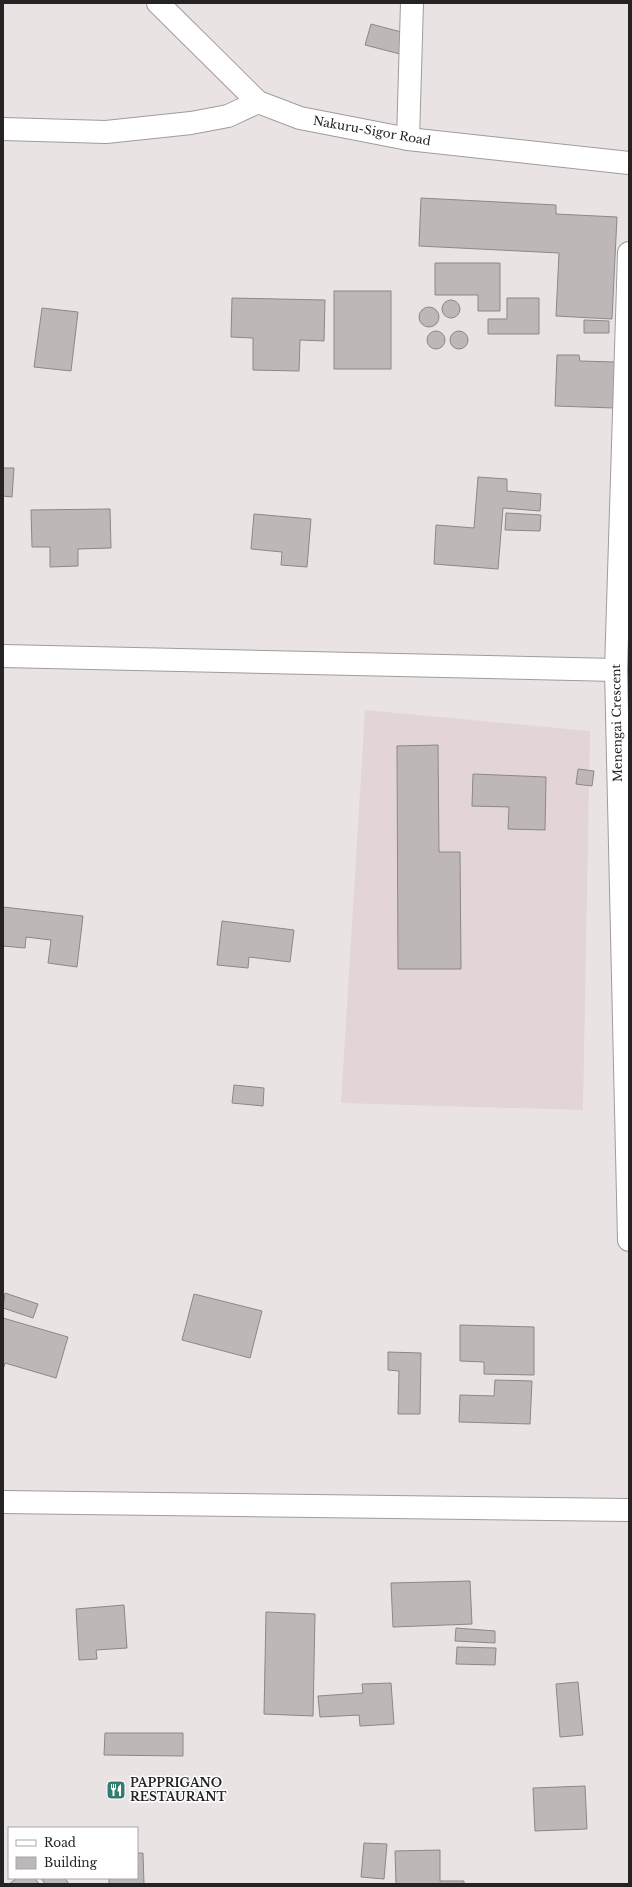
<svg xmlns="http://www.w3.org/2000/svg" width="632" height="1887" font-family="'Libre Baskerville',serif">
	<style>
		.built { fill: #e3d4d7 }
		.building { fill: #bdb7b8; stroke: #8d8788 }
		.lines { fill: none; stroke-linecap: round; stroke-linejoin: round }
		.minor-casing { stroke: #a19b9c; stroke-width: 24 }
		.major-casing { stroke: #a19b9c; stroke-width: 24 }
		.minor { stroke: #fff; stroke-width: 22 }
		.major { stroke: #fff; stroke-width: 22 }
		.labels { text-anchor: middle; stroke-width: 3; stroke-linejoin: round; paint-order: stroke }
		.street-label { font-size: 12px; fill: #252323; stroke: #fff }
		.poi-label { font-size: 12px; font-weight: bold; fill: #252323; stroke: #fff; text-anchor: start }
	</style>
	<rect width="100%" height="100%" fill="#eae3e4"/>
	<!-- built -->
	<polygon class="built" points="365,710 590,731 583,1110 341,1103"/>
	<!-- building -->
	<g class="building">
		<polygon points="371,24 405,33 400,54 365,45"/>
		<polygon points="421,198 556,205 556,214 617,217 612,319 556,316 559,253 419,246"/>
		<polygon points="435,263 500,263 500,311 478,311 478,295 435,295"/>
		<rect x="334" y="291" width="57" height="78"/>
		<polygon points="232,298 325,300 324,341 300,340 299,371 253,370 253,338 231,337"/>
		<polygon points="507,298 539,298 539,334 488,334 488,319 507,319"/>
		<circle cx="451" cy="309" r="9"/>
		<circle cx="429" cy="317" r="10"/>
		<polygon points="42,308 78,312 71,371 34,367"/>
		<polygon points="584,320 609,321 609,333 584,333"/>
		<circle cx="436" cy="340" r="9"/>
		<circle cx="459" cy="340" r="9"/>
		<polygon points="557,355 579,355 580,361 615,362 614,408 555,406"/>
		<polygon points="3,468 14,468 12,497 3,496"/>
		<polygon points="478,477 507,479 507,491 541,494 540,511 503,508 498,569 434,564 436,525 474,528"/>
		<polygon points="110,509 111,548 78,549 78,566 50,567 50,547 32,547 31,510"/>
		<polygon points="506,513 541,515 540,531 505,530"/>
		<polygon points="254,514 311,519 307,567 281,565 282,552 251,549"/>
		<polygon points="438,745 439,852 460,852 461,969 398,969 397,746"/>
		<polygon points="578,769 594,771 592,786 576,784"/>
		<polygon points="473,774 546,777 545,830 508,829 509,807 472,806"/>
		<polygon points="3,907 83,916 77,967 48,963 51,940 26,937 25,948 3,946"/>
		<polygon points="222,921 294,930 290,962 249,957 248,968 217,965"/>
		<polygon points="234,1085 264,1088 263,1106 232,1103"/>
		<polygon points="5,1293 38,1304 33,1318 3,1308"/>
		<polygon points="194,1294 262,1311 250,1358 182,1340"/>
		<polygon points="3,1318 68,1337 56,1378 5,1363 3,1370"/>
		<polygon points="460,1325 534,1327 534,1375 484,1374 484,1362 460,1361"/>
		<polygon points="388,1352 421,1353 420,1414 398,1414 399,1371 388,1370"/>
		<polygon points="495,1380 532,1381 530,1424 459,1422 460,1395 494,1396"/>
		<polygon points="470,1581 472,1624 393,1627 391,1583"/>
		<polygon points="124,1605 127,1648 96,1650 97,1659 79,1660 76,1609"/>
		<polygon points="266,1612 315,1614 313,1716 264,1714"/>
		<polygon points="456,1628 495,1631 495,1643 455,1641"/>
		<polygon points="457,1647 496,1648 495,1665 456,1664"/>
		<polygon points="578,1682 583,1735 560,1737 556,1684"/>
		<polygon points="391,1683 394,1724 360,1726 359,1715 320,1717 318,1696 363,1693 362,1684"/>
		<polygon points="105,1733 183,1733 183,1756 104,1755"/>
		<polygon points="585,1786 587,1829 535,1831 533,1788"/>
		<polygon points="364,1843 387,1844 384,1879 361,1877"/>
		<polygon points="440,1850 440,1881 464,1881 464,1884 396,1884 395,1851"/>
		<polygon points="137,1853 143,1853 144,1884 109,1884 109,1878 137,1878"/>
		<polygon points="17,1878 35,1878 39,1884 9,1884"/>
		<polygon points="41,1878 65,1878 69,1884 45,1884"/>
	</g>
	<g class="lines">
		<!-- minor casing -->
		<g class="minor-casing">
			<g id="minor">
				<polyline points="3,129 106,132 191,123 228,116 258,102"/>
				<polyline points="408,139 412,3"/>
				<polyline points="629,253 616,670 629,1240"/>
				<polyline points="3,656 616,670"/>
				<polyline points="3,1502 629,1510"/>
			</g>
		</g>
		<!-- major casing -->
		<g class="major-casing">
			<polyline id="major" points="158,3 258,102 300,118 408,139 629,163"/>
		</g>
		<!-- minor -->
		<use href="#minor" class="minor"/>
		<!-- major -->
		<use href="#major" class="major"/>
	</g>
	<!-- icons -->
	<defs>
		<g id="restaurant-square" transform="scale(1)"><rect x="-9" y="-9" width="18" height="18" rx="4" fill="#357b70" stroke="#fff"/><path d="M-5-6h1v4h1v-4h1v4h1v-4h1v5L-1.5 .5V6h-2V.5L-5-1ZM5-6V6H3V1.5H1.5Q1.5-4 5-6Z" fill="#fff"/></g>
	</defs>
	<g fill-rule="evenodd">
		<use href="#restaurant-square" x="116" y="1790"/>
	</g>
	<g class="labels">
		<!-- street labels -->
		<g class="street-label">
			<text transform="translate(372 131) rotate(10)" y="4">Nakuru-Sigor Road</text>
			<text transform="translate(617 723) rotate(-91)" y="4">Menengai Crescent</text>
		</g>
		<!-- poi labels -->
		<g class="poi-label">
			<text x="130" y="1787">PAPPRIGANO<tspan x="130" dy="14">RESTAURANT</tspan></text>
		</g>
	</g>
	<!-- border -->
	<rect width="632" height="1887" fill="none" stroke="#252323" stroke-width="8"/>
	<!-- legend -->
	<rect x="8" y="1827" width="130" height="52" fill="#ffffff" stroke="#a8a7a7"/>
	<rect x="16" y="1840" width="20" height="6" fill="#ffffff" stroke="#a8a7a7"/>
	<text x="44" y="1847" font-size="12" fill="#252323">Road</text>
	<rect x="16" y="1857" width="20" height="12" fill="#bdb7b8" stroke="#a8a7a7"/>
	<text x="44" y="1867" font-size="12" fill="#252323">Building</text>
</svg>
